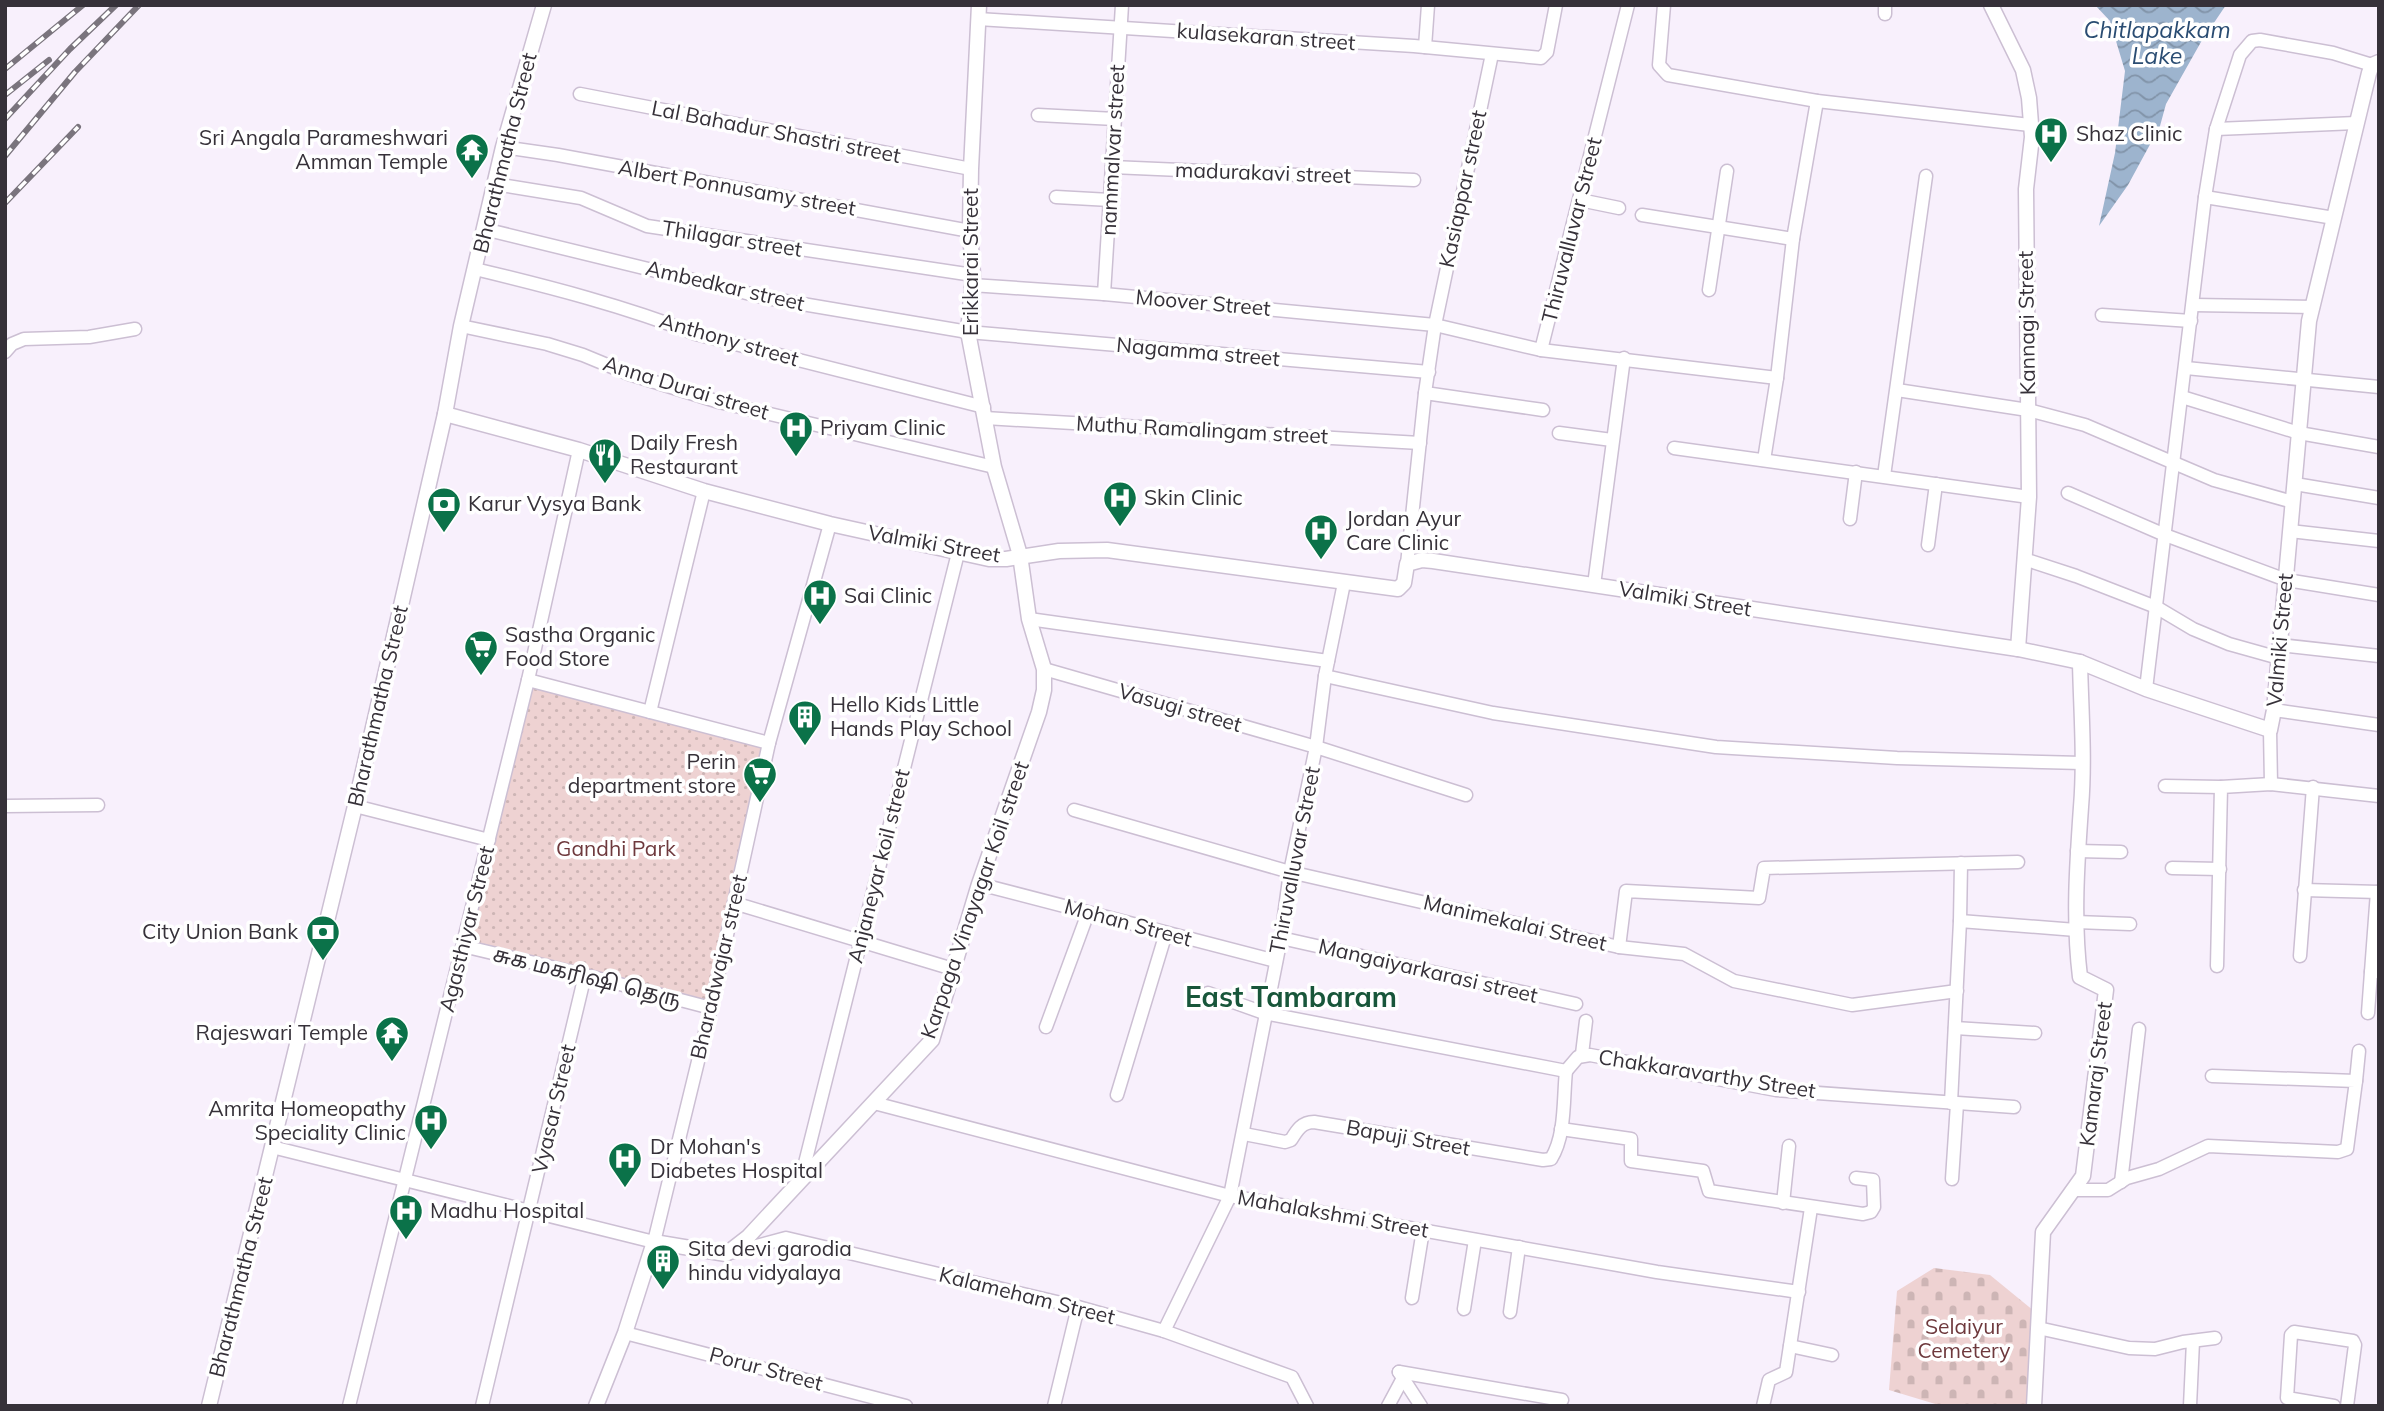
<svg xmlns="http://www.w3.org/2000/svg" width="2384" height="1411" font-family="Mulish,'Noto Sans Tamil',sans-serif">
	<style>
		.grass { fill: url(#grass-dots) }
		.cemetery { fill: url(#cemetery-stones) }
		.water { fill: url(#water-waves) }
		.lines { fill: none; stroke-linecap: round; stroke-linejoin: round }
		.minor-casing { stroke: #ccbfd3; stroke-width: 15 }
		.tertiary-casing { stroke: #ccbfd3; stroke-width: 17 }
		.minor { stroke: #fff; stroke-width: 12 }
		.tertiary { stroke: #fff; stroke-width: 14 }
		.rail-casing { stroke: #7a747d; stroke-width: 6 }
		.rail { stroke: #fff; stroke-width: 3.5; stroke-dasharray: 10; stroke-linecap: butt }
		.labels { text-anchor: middle; stroke-width: 7; stroke-linejoin: round; paint-order: stroke }
		.street-label { font-size: 21px; fill: #363139; stroke: #fff }
		.poi-label { font-size: 21px; fill: #363139; stroke: #fff; text-anchor: start }
		.park-label { font-size: 21px; fill: #6e393d; stroke: #fff }
		.water-label { font-size: 23px; font-style: italic; fill: #2a4c72; stroke: #fff }
		.district-label { font-size: 28px; font-weight: bold; fill: #18563a; stroke: #fff }
	</style>
	<defs>
		<pattern id="grass-dots" width="8" height="8" patternUnits="userSpaceOnUse" patternTransform="scale(1.75)"><rect width="8" height="8" fill="#eed2d2"/><path d="M2 2h.1M6 6h.1" fill="none" stroke="#cdb5b5" stroke-width="1.8" stroke-linecap="round"/></pattern>
		<pattern id="cemetery-stones" width="16" height="16" patternUnits="userSpaceOnUse" patternTransform="scale(1.75)"><rect width="16" height="16" fill="#eed2d2"/><path d="M2 7V4a2 2 0 0 1 4 0v3zM10 15v-3a2 2 0 0 1 4 0v3z" fill="#cdb5b5"/></pattern>
		<pattern id="water-waves" width="16" height="10" patternUnits="userSpaceOnUse" patternTransform="scale(1.75)"><rect width="16" height="10" fill="#9db4ce"/><path d="M0 5q4-4 8 0t8 0" fill="none" stroke="#8193a8"/></pattern>
	</defs>
	<rect width="100%" height="100%" fill="#f8f0fc"/>
	<!-- grass -->
	<polygon class="grass" points="527,687 766,742 711,1008 463,946"/>
	<!-- cemetery -->
	<polygon class="cemetery" points="1934,1268 1990,1275 2034,1311 2029,1406 1942,1406 1889,1390 1897,1291"/>
	<!-- water -->
	<polygon class="water" points="2095,5 2226,5 2201,42 2166,104 2160,126 2128,185 2099,226 2115,153 2125,71 2110,21"/>
	<g class="lines">
		<!-- minor casing -->
		<g class="minor-casing">
			<g id="minor">
				<polyline points="1664,5 1659,65 1668,75 1817,101 2030,125"/>
				<polyline points="1885,14 1885,5"/>
				<polyline points="978,19 1414,46 1541,58 1547,52 1556,5"/>
				<polyline points="1425,47 1428,5"/>
				<polyline points="580,94 971,169"/>
				<polyline points="1038,115 1115,119"/>
				<polyline points="2216,129 2356,123"/>
				<polyline points="503,147 558,155 970,231"/>
				<polyline points="1112,167 1414,180"/>
				<polyline points="495,184 581,198 647,226 973,275"/>
				<polyline points="1056,197 1110,200"/>
				<polyline points="2205,197 2334,218"/>
				<polyline points="1580,200 1619,208"/>
				<polyline points="1642,215 1793,239"/>
				<polyline points="484,229 767,298 968,332 1429,372"/>
				<path d="M475,269C550,287 624,306 696,334L984,407"/>
				<polyline points="972,285 1104,294 1435,325 1541,350 1628,5"/>
				<polyline points="1709,290 1727,171"/>
				<polyline points="1104,294 1122,5"/>
				<polyline points="2193,305 2313,307"/>
				<polyline points="2102,315 2191,321"/>
				<polyline points="461,326 547,344 583,355 629,374 719,402 994,467"/>
				<polyline points="1541,350 1777,378"/>
				<polyline points="5,352 12,344 24,339 89,337 135,329"/>
				<polyline points="2186,368 2379,387"/>
				<polyline points="1897,390 2028,410 2085,425 2214,480 2293,502"/>
				<polyline points="1425,393 1543,410"/>
				<polyline points="2182,397 2299,433 2379,447"/>
				<polyline points="985,418 1420,443"/>
				<polyline points="1559,433 1612,440"/>
				<polyline points="1674,448 2029,497"/>
				<polyline points="1764,460 1777,378 1793,239 1817,101"/>
				<polyline points="1884,476 1926,176"/>
				<polyline points="2295,484 2379,498"/>
				<polyline points="2068,493 2165,535 2286,580 2379,595"/>
				<polyline points="1850,519 1856,472"/>
				<polyline points="2290,531 2379,541"/>
				<polyline points="1928,545 1936,484"/>
				<polyline points="2024,559 2076,576 2156,607 2193,629 2229,644 2279,658"/>
				<polyline points="1407,564 1425,393 1435,325 1492,54"/>
				<polyline points="1594,585 1624,358"/>
				<polyline points="1029,619 1328,661"/>
				<polyline points="2280,645 2379,656"/>
				<polyline points="1044,669 1316,747 1466,795"/>
				<polyline points="1325,676 1493,713 1716,747 1897,758 2082,763"/>
				<polyline points="528,680 769,743"/>
				<polyline points="2146,689 2205,197 2216,129 2240,55 2252,41 2260,40 2333,53 2372,65"/>
				<polyline points="2274,710 2379,725"/>
				<polyline points="650,712 704,491"/>
				<polyline points="2270,730 2271,784"/>
				<polyline points="2165,786 2221,787"/>
				<polyline points="5,806 98,805"/>
				<polyline points="355,806 489,840"/>
				<polyline points="1074,810 1290,872 1619,947 1684,954 1734,981 1852,1005 1957,991"/>
				<polyline points="2077,851 2121,852"/>
				<polyline points="2172,868 2220,869"/>
				<polyline points="979,884 1276,961"/>
				<polyline points="2304,890 2379,892"/>
				<polyline points="2377,892 2371,972 2379,972"/>
				<polyline points="734,903 953,969"/>
				<polyline points="1960,921 1961,863"/>
				<polyline points="2076,922 2130,924"/>
				<polyline points="1281,938 1576,1004"/>
				<polyline points="463,946 585,975 711,1008"/>
				<polyline points="1619,947 1626,891 1759,898 1764,868 2018,862"/>
				<polyline points="2300,956 2313,787"/>
				<polyline points="2217,966 2221,787 2271,784 2379,796"/>
				<polyline points="1208,993 1264,1013 1566,1071 1578,1057 1590,1055 1776,1090 2014,1107"/>
				<polyline points="2368,1013 2371,972"/>
				<polyline points="1046,1027 1088,913"/>
				<polyline points="1955,1028 2035,1033"/>
				<polyline points="1582,1054 1586,1021"/>
				<polyline points="2356,1081 2359,1051"/>
				<polyline points="1117,1095 1166,933"/>
				<polyline points="874,1103 1230,1196 1657,1272 1799,1292"/>
				<polyline points="1951,1103 1960,921 2076,930"/>
				<polyline points="1561,1129 1631,1139 1631,1161 1703,1171 1709,1191 1863,1214 1871,1212 1874,1207 1873,1180 1856,1178"/>
				<path d="M1244,1134L1285,1142L1291,1140C1297,1130 1302,1122 1314,1122L1543,1160L1551,1159C1566,1135 1563,1099 1566,1071"/>
				<polyline points="272,1147 654,1242 711,1008 769,743 830,524"/>
				<polyline points="801,1179 958,553"/>
				<polyline points="1952,1179 1957,1104"/>
				<polyline points="2121,1182 2139,1029"/>
				<polyline points="2074,1190 2108,1190 2127,1178 2159,1169 2208,1146 2338,1152 2347,1149 2356,1081 2212,1076"/>
				<polyline points="1783,1203 1789,1146"/>
				<polyline points="730,1253 786,1238 1078,1307 1164,1331 1292,1377 1307,1406"/>
				<polyline points="1412,1298 1423,1230"/>
				<polyline points="1464,1309 1475,1240"/>
				<polyline points="1510,1312 1519,1247"/>
				<polyline points="2038,1328 2129,1348 2155,1349 2183,1342 2215,1338"/>
				<polyline points="1164,1331 1230,1196 1281,938 1290,872 1316,747 1325,676 1344,583"/>
				<polyline points="625,1333 906,1406"/>
				<polyline points="1790,1346 1832,1355"/>
				<polyline points="1399,1372 1562,1400"/>
				<polyline points="1399,1372 1421,1406"/>
				<polyline points="349,1406 528,680 579,450"/>
				<polyline points="482,1406 585,975"/>
				<polyline points="1054,1406 1078,1307"/>
				<polyline points="1388,1406 1403,1378"/>
				<polyline points="1763,1406 1769,1380 1786,1372 1811,1208"/>
				<polyline points="2190,1406 2193,1341"/>
				<polyline points="2334,1406 2287,1398 2291,1335 2294,1332 2353,1341 2355,1345 2347,1406"/>
			</g>
		</g>
		<!-- tertiary casing -->
		<g class="tertiary-casing">
			<g id="tertiary">
				<polyline points="1991,5 2023,70 2029,98 2032,137 2026,189 2029,497 2018,649"/>
				<polyline points="445,414 579,450 704,491 830,524 989,559 1006,559 1059,551 1107,550 1398,589 1404,583 1407,564 1422,560 1433,561 2018,649 2080,662 2146,689 2270,730 2274,710 2309,321 2369,73 2372,65 2379,62"/>
				<polyline points="209,1406 355,806 445,414 461,326 503,147 544,5"/>
				<polyline points="596,1406 625,1333 654,1242 726,1254 748,1237 932,1040 979,884 1039,712 1044,690 1044,669 1029,619 1020,555 994,467 968,332 973,275 970,231 971,169 979,5"/>
				<path d="M2034,1406L2043,1232L2083,1176L2106,990L2080,977C2073,920 2077,864 2081,807C2085,759 2081,710 2080,662"/>
			</g>
		</g>
		<!-- minor -->
		<use href="#minor" class="minor"/>
		<!-- tertiary -->
		<use href="#tertiary" class="tertiary"/>
		<!-- rail casing -->
		<g class="rail-casing">
			<g id="rail">
				<polyline points="5,69 83,5"/>
				<polyline points="5,95 49,60"/>
				<polyline points="5,119 70,49 116,5"/>
				<polyline points="5,156 75,72 139,5"/>
				<polyline points="5,203 78,127"/>
			</g>
		</g>
		<!-- rail -->
		<use href="#rail" class="rail"/>
	</g>
	<!-- icons -->
	<defs>
		<g id="hospital-pin" transform="scale(1.75)"><path d="M0 17L-7.5 6A9.5 9.5 0 1 1 7.5 6Z" fill="#0b7249" stroke="#fff"/><path d="M-5-5h3v3.5h4V-5h3V5h-3V1.5h-4V5h-3Z" fill="#fff"/></g>
		<g id="temple-pin" transform="scale(1.75)"><path d="M0 17L-7.5 6A9.5 9.5 0 1 1 7.5 6Z" fill="#0b7249" stroke="#fff"/><path d="M0-6L5-2H3V0L6.5 2.5H4V6H1.5V3h-3V6H-4V2.5H-6.5L-3 0V-2H-5Z" fill="#fff"/></g>
		<g id="restaurant-pin" transform="scale(1.75)"><path d="M0 17L-7.5 6A9.5 9.5 0 1 1 7.5 6Z" fill="#0b7249" stroke="#fff"/><path d="M-5-6h1v4h1v-4h1v4h1v-4h1v5L-1.5 .5V6h-2V.5L-5-1ZM5-6V6H3V1.5H1.5Q1.5-4 5-6Z" fill="#fff"/></g>
		<g id="bank-pin" transform="scale(1.75)"><path d="M0 17L-7.5 6A9.5 9.5 0 1 1 7.5 6Z" fill="#0b7249" stroke="#fff"/><path d="M-6-4H6V4H-6ZM0-2.3a2.3 2.3 0 1 0 0 4.6a2.3 2.3 0 1 0 0-4.6Z" fill="#fff"/></g>
		<g id="supermarket-pin" transform="scale(1.75)"><path d="M0 17L-7.5 6A9.5 9.5 0 1 1 7.5 6Z" fill="#0b7249" stroke="#fff"/><path d="M-6-5.5h2.5l.6 2H6L4.5 2H-2.5L-4.4-4H-6ZM-1.5 3.2a1.3 1.3 0 1 0 .1 0ZM3 3.2a1.3 1.3 0 1 0 .1 0Z" fill="#fff"/></g>
		<g id="building-pin" transform="scale(1.75)"><path d="M0 17L-7.5 6A9.5 9.5 0 1 1 7.5 6Z" fill="#0b7249" stroke="#fff"/><path d="M-4-6H4V6H1V3H-1V6H-4ZM-2.5-4.3h1.7v1.8h-1.7ZM.8-4.3h1.7v1.8H.8ZM-2.5-1h1.7V.8h-1.7ZM.8-1h1.7V.8H.8Z" fill="#fff"/></g>
	</defs>
	<g fill-rule="evenodd">
		<use href="#hospital-pin" x="2051" y="134"/>
		<use href="#temple-pin" x="472" y="150"/>
		<use href="#hospital-pin" x="796" y="428"/>
		<use href="#restaurant-pin" x="605" y="455"/>
		<use href="#hospital-pin" x="1120" y="498"/>
		<use href="#bank-pin" x="444" y="504"/>
		<use href="#hospital-pin" x="1321" y="531"/>
		<use href="#hospital-pin" x="820" y="596"/>
		<use href="#supermarket-pin" x="481" y="647"/>
		<use href="#building-pin" x="805" y="717"/>
		<use href="#supermarket-pin" x="760" y="774"/>
		<use href="#bank-pin" x="323" y="932"/>
		<use href="#temple-pin" x="392" y="1033"/>
		<use href="#hospital-pin" x="431" y="1121"/>
		<use href="#hospital-pin" x="625" y="1159"/>
		<use href="#hospital-pin" x="406" y="1211"/>
		<use href="#building-pin" x="663" y="1261"/>
	</g>
	<g class="labels">
		<!-- street labels -->
		<g class="street-label">
			<text transform="translate(1266 37) rotate(4)" y="7">kulasekaran street</text>
			<text transform="translate(776 132) rotate(11)" y="7">Lal Bahadur Shastri street</text>
			<text transform="translate(1113 150) rotate(-87)" y="7">nammalvar street</text>
			<text transform="translate(505 153) rotate(-76)" y="7">Bharathmatha Street</text>
			<text transform="translate(1263 173) rotate(2)" y="7">madurakavi street</text>
			<text transform="translate(737 188) rotate(10)" y="7">Albert Ponnusamy street</text>
			<text transform="translate(1463 189) rotate(-78)" y="7">Kasiappar street</text>
			<text transform="translate(1572 230) rotate(-76)" y="7">Thiruvalluvar Street</text>
			<text transform="translate(732 239) rotate(9)" y="7">Thilagar street</text>
			<text transform="translate(971 262) rotate(-90)" y="7">Erikkarai Street</text>
			<text transform="translate(725 286) rotate(13)" y="7">Ambedkar street</text>
			<text transform="translate(1203 303) rotate(5)" y="7">Moover Street</text>
			<text transform="translate(2027 323) rotate(-91)" y="7">Kannagi Street</text>
			<text transform="translate(729 340) rotate(16)" y="7">Anthony street</text>
			<text transform="translate(1198 352) rotate(5)" y="7">Nagamma street</text>
			<text transform="translate(686 388) rotate(17)" y="7">Anna Durai street</text>
			<text transform="translate(1202 430) rotate(3)" y="7">Muthu Ramalingam street</text>
			<text transform="translate(934 544) rotate(10)" y="7">Valmiki Street</text>
			<text transform="translate(1685 599) rotate(9)" y="7">Valmiki Street</text>
			<text transform="translate(2280 640) rotate(-85)" y="7">Valmiki Street</text>
			<text transform="translate(378 706) rotate(-77)" y="7">Bharathmatha Street</text>
			<text transform="translate(1180 708) rotate(16)" y="7">Vasugi street</text>
			<text transform="translate(1295 860) rotate(-79)" y="7">Thiruvalluvar Street</text>
			<text transform="translate(879 866) rotate(-76)" y="7">Anjaneyar koil street</text>
			<text transform="translate(975 900) rotate(-71)" y="7">Karpaga Vinayagar Koil street</text>
			<text transform="translate(1128 923) rotate(15)" y="7">Mohan Street</text>
			<text transform="translate(1515 923) rotate(13)" y="7">Manimekalai Street</text>
			<text transform="translate(467 929) rotate(-76)" y="7">Agasthiyar Street</text>
			<text transform="translate(719 967) rotate(-77)" y="7">Bharadwajar street</text>
			<text transform="translate(1428 971) rotate(13)" y="7">Mangaiyarkarasi street</text>
			<text transform="translate(587 977) rotate(14)" y="7">சுக மகரிஷி தெரு</text>
			<text transform="translate(1707 1074) rotate(9)" y="7">Chakkaravarthy Street</text>
			<text transform="translate(2096 1074) rotate(-83)" y="7">Kamaraj Street</text>
			<text transform="translate(554 1109) rotate(-77)" y="7">Vyasar Street</text>
			<text transform="translate(1408 1138) rotate(10)" y="7">Bapuji Street</text>
			<text transform="translate(1333 1214) rotate(10)" y="7">Mahalakshmi Street</text>
			<text transform="translate(241 1277) rotate(-76)" y="7">Bharathmatha Street</text>
			<text transform="translate(1027 1296) rotate(14)" y="7">Kalameham Street</text>
			<text transform="translate(766 1369) rotate(15)" y="7">Porur Street</text>
		</g>
		<!-- poi labels -->
		<g class="poi-label">
			<text x="2076" y="141">Shaz Clinic</text>
			<text x="448" y="145" text-anchor="end">Sri Angala Parameshwari<tspan x="448" dy="24">Amman Temple</tspan></text>
			<text x="820" y="435">Priyam Clinic</text>
			<text x="630" y="450">Daily Fresh<tspan x="630" dy="24">Restaurant</tspan></text>
			<text x="1144" y="505">Skin Clinic</text>
			<text x="468" y="511">Karur Vysya Bank</text>
			<text x="1346" y="526">Jordan Ayur<tspan x="1346" dy="24">Care Clinic</tspan></text>
			<text x="844" y="603">Sai Clinic</text>
			<text x="505" y="642">Sastha Organic<tspan x="505" dy="24">Food Store</tspan></text>
			<text x="830" y="712">Hello Kids Little<tspan x="830" dy="24">Hands Play School</tspan></text>
			<text x="736" y="769" text-anchor="end">Perin<tspan x="736" dy="24">department store</tspan></text>
			<text x="298" y="939" text-anchor="end">City Union Bank</text>
			<text x="368" y="1040" text-anchor="end">Rajeswari Temple</text>
			<text x="406" y="1116" text-anchor="end">Amrita Homeopathy<tspan x="406" dy="24">Speciality Clinic</tspan></text>
			<text x="650" y="1154">Dr Mohan's<tspan x="650" dy="24">Diabetes Hospital</tspan></text>
			<text x="430" y="1218">Madhu Hospital</text>
			<text x="688" y="1256">Sita devi garodia<tspan x="688" dy="24">hindu vidyalaya</tspan></text>
		</g>
		<!-- park labels -->
		<g class="park-label">
			<text x="616" y="856">Gandhi Park</text>
			<text x="1964" y="1334">Selaiyur<tspan x="1964" dy="24">Cemetery</tspan></text>
		</g>
		<!-- water labels -->
		<g class="water-label">
			<text x="2157" y="38">Chitlapakkam<tspan x="2157" dy="26">Lake</tspan></text>
		</g>
		<!-- district labels -->
		<g class="district-label">
			<text x="1291" y="1007">East Tambaram</text>
		</g>
	</g>
	<!-- border -->
	<rect width="2384" height="1411" fill="none" stroke="#363139" stroke-width="14"/>
</svg>
